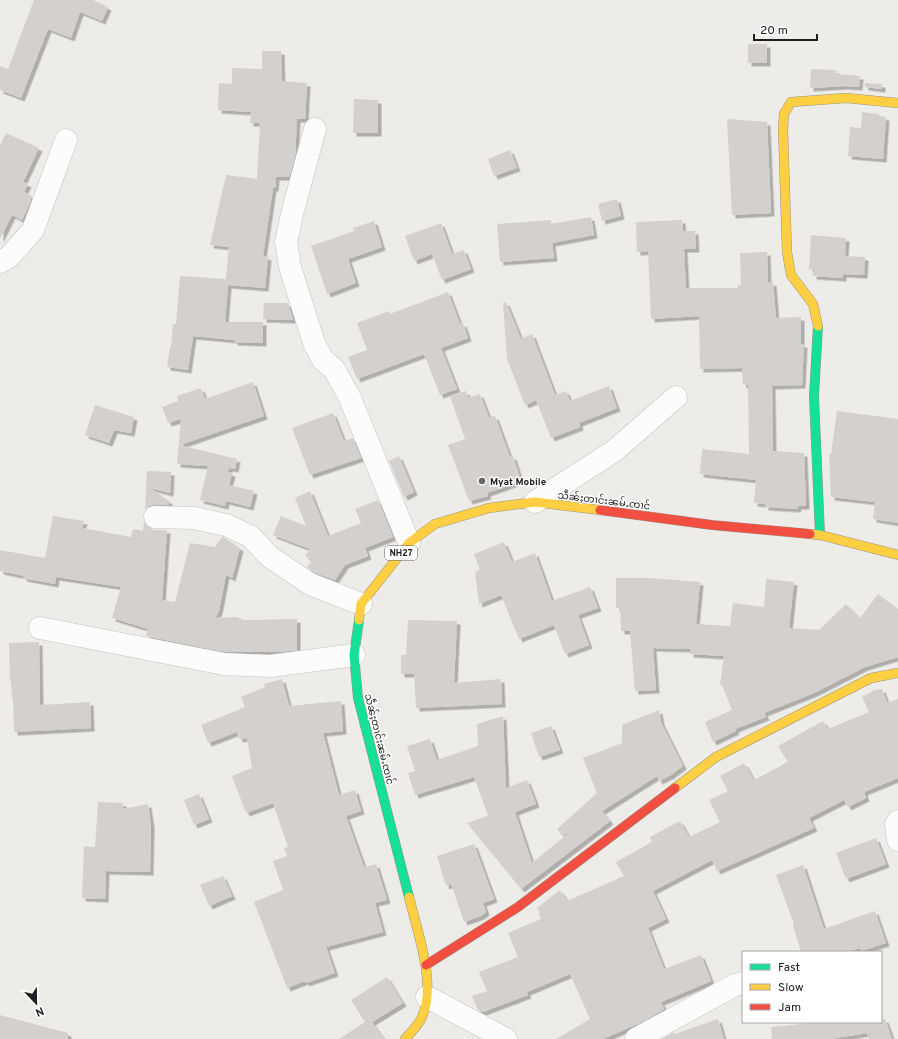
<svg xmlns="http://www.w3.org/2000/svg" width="898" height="1039" font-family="Overpass,'Noto Sans Myanmar',sans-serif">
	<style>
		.building { fill: #d3d0ce; filter: url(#shadow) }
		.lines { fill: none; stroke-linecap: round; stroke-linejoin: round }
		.street-casing { stroke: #c4c3c1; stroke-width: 23 }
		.fast-casing { stroke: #989682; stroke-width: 10 }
		.slow-casing { stroke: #989682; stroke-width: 10 }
		.jam-casing { stroke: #989682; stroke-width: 10 }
		.street { stroke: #fcfcfc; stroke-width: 22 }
		.fast { stroke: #16e098; stroke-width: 9 }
		.slow { stroke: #ffcf43; stroke-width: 9 }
		.jam { stroke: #f24e42; stroke-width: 9 }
		.poi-dot { fill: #686766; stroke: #fff; stroke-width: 1.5 }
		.labels { text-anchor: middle; stroke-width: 3; stroke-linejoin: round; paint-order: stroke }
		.shield { fill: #fff; stroke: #636363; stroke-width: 1 }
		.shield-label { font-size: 9px; font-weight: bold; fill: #202020 }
		.poi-label { font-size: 10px; font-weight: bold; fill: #202020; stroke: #fff; text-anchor: start }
		.street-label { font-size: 10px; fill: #202020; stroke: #fff }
	</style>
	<defs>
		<filter id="shadow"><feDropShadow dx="3.5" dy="3.5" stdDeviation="0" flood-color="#0004"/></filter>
	</defs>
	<rect width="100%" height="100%" fill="#eeece9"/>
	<!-- building -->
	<g class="building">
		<polygon points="34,0 93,0 108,7 102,21 80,12 71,38 48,29 21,98 0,90 0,66 8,69"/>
		<rect x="748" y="44" width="19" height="19"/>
		<polygon points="262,51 281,51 282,81 307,83 305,119 297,119 295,157 289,177 276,177 275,188 273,188 263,256 268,257 265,288 228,285 225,322 263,322 263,343 234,342 234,340 193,336 188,370 167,367 170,347 171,347 173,324 176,324 180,276 226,279 229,247 210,245 226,175 257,179 260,123 250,123 251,112 218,110 219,83 232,84 232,68 262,69"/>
		<polygon points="811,69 836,70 835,74 860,76 859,87 845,86 810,88"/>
		<polygon points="865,83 882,84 882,89 865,87"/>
		<polygon points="354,99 378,100 378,133 353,133"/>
		<polygon points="862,112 879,114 879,116 886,117 883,159 848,156 850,127 861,128"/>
		<polygon points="727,119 767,122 771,213 732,215"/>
		<polygon points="6,133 39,148 23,182 28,184 24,192 32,196 29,205 22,220 12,215 0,239 0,146"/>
		<polygon points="510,150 517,168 494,176 488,159"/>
		<polygon points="617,199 621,216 602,221 598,204"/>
		<polygon points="591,217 594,235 552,243 554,258 500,262 497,224 551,220 551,224"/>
		<polygon points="682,220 683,231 695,231 696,249 684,249 686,288 738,288 738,285 741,285 740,253 767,252 768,283 773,282 776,318 801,317 801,344 804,344 802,385 772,386 773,451 804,453 806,506 798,506 797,509 765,507 765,504 754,503 756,480 700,474 702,449 749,454 748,384 743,385 742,368 700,369 699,316 651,319 648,251 637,252 636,222"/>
		<polygon points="374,221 382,247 348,259 356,283 327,294 311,246 354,231 353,228"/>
		<polygon points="441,223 452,254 464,250 471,269 442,280 432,254 414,261 405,236"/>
		<polygon points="811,235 846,238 845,256 865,257 864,275 843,274 843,278 813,276 814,269 809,269"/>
		<polygon points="448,292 460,324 463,323 468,338 441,348 457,389 440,395 424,354 357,379 348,357 367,350 357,323 389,311 390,314"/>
		<polygon points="506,302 521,339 532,334 555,395 566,391 570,401 609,386 617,408 579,423 580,427 551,438 536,400 525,405 507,359 503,303"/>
		<polygon points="264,303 288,303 293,320 263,319"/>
		<polygon points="253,382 264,416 180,445 237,459 235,469 229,468 228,472 232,473 229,485 254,491 250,507 226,501 225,506 200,500 208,466 177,464 181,419 168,423 162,407 178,401 177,396 201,388 205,399"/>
		<polygon points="466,391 468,398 480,394 489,418 495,416 510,457 513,456 521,481 487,493 488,496 469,501 448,445 465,439 450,396"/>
		<polygon points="95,405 134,417 131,433 114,430 109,443 85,435"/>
		<polygon points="837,411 898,419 898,523 873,519 875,502 831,497 829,454 831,454"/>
		<polygon points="333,413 344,441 353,438 361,458 310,475 292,428"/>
		<polygon points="399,456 414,492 404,497 389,461"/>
		<polygon points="147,471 171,472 170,493 150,488 169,501 169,505 155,505 149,506 145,510"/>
		<polygon points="310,491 328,536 361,523 355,509 378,500 393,537 365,548 368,556 345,565 335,580 316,573 307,567 312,560 305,556 310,549 273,535 281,516 306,526 295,498"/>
		<polygon points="53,516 84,521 82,528 131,537 133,529 143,531 144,522 149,528 155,530 167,530 162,600 175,602 190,543 215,547 222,537 223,537 240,548 232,578 226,575 219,611 215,618 237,617 244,620 297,619 297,650 278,652 225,652 146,636 148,629 112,618 121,587 56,577 55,584 23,578 24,576 0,571 0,550 45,558"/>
		<polygon points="504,542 512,562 535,553 552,601 590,587 598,608 578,615 589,645 565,654 554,625 519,639 501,595 479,604 475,572 480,570 474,554"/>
		<polygon points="616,578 650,578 700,582 696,624 730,626 733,603 764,607 766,579 794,582 789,628 819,630 846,604 860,618 878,594 898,609 898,657 865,667 814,693 764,713 766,717 735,729 736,731 713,742 705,722 732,710 722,685 720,685 724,656 690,654 690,649 653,648 656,690 635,691 630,631 621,631 620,608 616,608"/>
		<polygon points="408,620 457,621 454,683 501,679 502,704 416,708 414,674 401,674 401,655 406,655"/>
		<polygon points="39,642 40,705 90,702 91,728 14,732 13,699 12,699 11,681 10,681 9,643"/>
		<polygon points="282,679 289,706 341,701 343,731 323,733 339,795 355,790 361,811 346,816 364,867 376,864 387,900 375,903 383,932 326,947 335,973 306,983 305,981 287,988 254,902 283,890 273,861 287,856 284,848 288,847 273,803 246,813 232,776 252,768 247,738 239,739 237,732 208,743 201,725 245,707 241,697 265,687 264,684"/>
		<polygon points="882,689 887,703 898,699 898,778 864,792 866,798 848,807 844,800 809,818 814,828 717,871 712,860 653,891 666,919 648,928 664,969 701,955 711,981 661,1002 664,1009 644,1021 603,1039 556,1039 590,1019 570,974 527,992 528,995 483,1012 478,1010 472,996 487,991 479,972 518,957 508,933 541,919 538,914 540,913 537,908 560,890 567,901 624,876 616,862 652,842 650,837 680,821 689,837 720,822 709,800 728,791 720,776 744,763 754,780 788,762 778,746 823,721 828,729 869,712 862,697 875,690"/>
		<polygon points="659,710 661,722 683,766 671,775 659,781 657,776 602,811 610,821 521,889 467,823 488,816 474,777 415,795 408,773 415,771 407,746 430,739 437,760 478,746 477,724 503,716 506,788 527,780 536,804 515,812 532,863 576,827 562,836 557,829 597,793 583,758 622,743 622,725"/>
		<polygon points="551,726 560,750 539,757 531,733"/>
		<polygon points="199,794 209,819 194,825 184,800"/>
		<polygon points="98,802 123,803 123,809 148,804 151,825 150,872 106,871 105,899 82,898 84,846 95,847"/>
		<polygon points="876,838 886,864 846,879 836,853"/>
		<polygon points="474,844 494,899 483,903 486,912 481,916 464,922 451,884 446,886 437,856"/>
		<polygon points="803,865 824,929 875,911 886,943 861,951 860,948 848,952 801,952 793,925 794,924 776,875"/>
		<polygon points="223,876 232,896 209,906 200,885"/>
		<polygon points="387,977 403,1003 372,1022 384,1039 339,1039 365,1022 351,1000"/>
		<polygon points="0,1015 68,1033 68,1039 0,1039"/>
		<polygon points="718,1019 724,1039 662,1039 674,1032 675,1034"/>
		<polygon points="885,1019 892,1039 869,1039 867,1033 830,1039 772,1039 771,1027 822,1022 881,1022 881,1020"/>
	</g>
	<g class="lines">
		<!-- street casing -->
		<g class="street-casing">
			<g id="street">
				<polyline points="315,129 292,214 286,242 290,267 314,343 323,360 334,369 349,396 409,543"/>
				<polyline points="0,262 9,257 33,230 66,140"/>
				<polyline points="535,502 614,451 676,397"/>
				<polyline points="155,517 194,518 226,525 250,536 270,557 310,584 361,604"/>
				<polyline points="40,628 224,664 270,666 354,655"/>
				<polyline points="898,821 896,824 898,840"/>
				<polyline points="427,997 506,1039"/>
				<polyline points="636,1039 735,985 743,983"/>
			</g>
		</g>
		<!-- fast casing -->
		<g class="fast-casing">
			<g id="fast">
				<polyline points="818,326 814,396 820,535"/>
				<polyline points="359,620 354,655 358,698 409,897"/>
			</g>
		</g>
		<!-- slow casing -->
		<g class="slow-casing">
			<g id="slow">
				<polyline points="818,326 813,304 791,275 787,252 783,129 784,114 791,102 846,98 898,103"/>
				<polyline points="810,534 820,535 898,555"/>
				<polyline points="359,620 361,604 409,543 435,524 489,508 535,502 600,510"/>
				<polyline points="675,788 716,757 871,678 898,673"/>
				<path d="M405,1039C410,1033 419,1025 422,1017C437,984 417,931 409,897"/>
			</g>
		</g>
		<!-- jam casing -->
		<g class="jam-casing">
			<g id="jam">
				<polyline points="600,510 712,525 810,534"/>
				<polyline points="426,965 518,907 675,788"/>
			</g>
		</g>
		<!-- street -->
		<use href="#street" class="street"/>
		<!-- fast -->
		<use href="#fast" class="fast"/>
		<!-- slow -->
		<use href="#slow" class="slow"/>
		<!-- jam -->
		<use href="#jam" class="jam"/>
	</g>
	<!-- markers -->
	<circle class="poi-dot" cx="482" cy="481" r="4"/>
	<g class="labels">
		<!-- shield labels -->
		<rect class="shield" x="385" y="546" width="32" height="14" rx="3"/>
		<g class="shield-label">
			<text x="401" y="556">NH27</text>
		</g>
		<!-- poi labels -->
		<g class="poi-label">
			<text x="490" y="485">Myat Mobile</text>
		</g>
		<!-- street labels -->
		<g class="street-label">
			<text transform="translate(604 500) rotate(7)" y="4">သဵၼ်ႈတၢင်းၼမ်ႉၸၢင်</text>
			<text transform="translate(380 739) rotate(76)" y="4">သဵၼ်ႈတၢင်းၼမ်ႉၸၢင်</text>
		</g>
	</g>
	<!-- legend -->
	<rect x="742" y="951" width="140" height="72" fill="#ffffff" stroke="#a6a6a6"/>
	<rect x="750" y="964" width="20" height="6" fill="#16e098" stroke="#a6a6a6"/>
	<text x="778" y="971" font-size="12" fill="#202020">Fast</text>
	<rect x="750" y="984" width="20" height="6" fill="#ffcf43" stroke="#a6a6a6"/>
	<text x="778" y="991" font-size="12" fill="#202020">Slow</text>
	<rect x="750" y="1004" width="20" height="6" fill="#f24e42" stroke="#a6a6a6"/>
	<text x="778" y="1011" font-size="12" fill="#202020">Jam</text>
	<!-- north arrow -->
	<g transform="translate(36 1003) rotate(158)" stroke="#ffffff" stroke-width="3" paint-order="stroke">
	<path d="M0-3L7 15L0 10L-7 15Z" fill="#202020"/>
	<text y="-6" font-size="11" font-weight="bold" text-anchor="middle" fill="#202020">N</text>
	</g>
	<!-- scale -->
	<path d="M754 34v6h63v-6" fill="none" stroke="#202020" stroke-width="2"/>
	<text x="760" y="34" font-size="12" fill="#202020" stroke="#ffffff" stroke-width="3" paint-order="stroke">20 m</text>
</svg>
